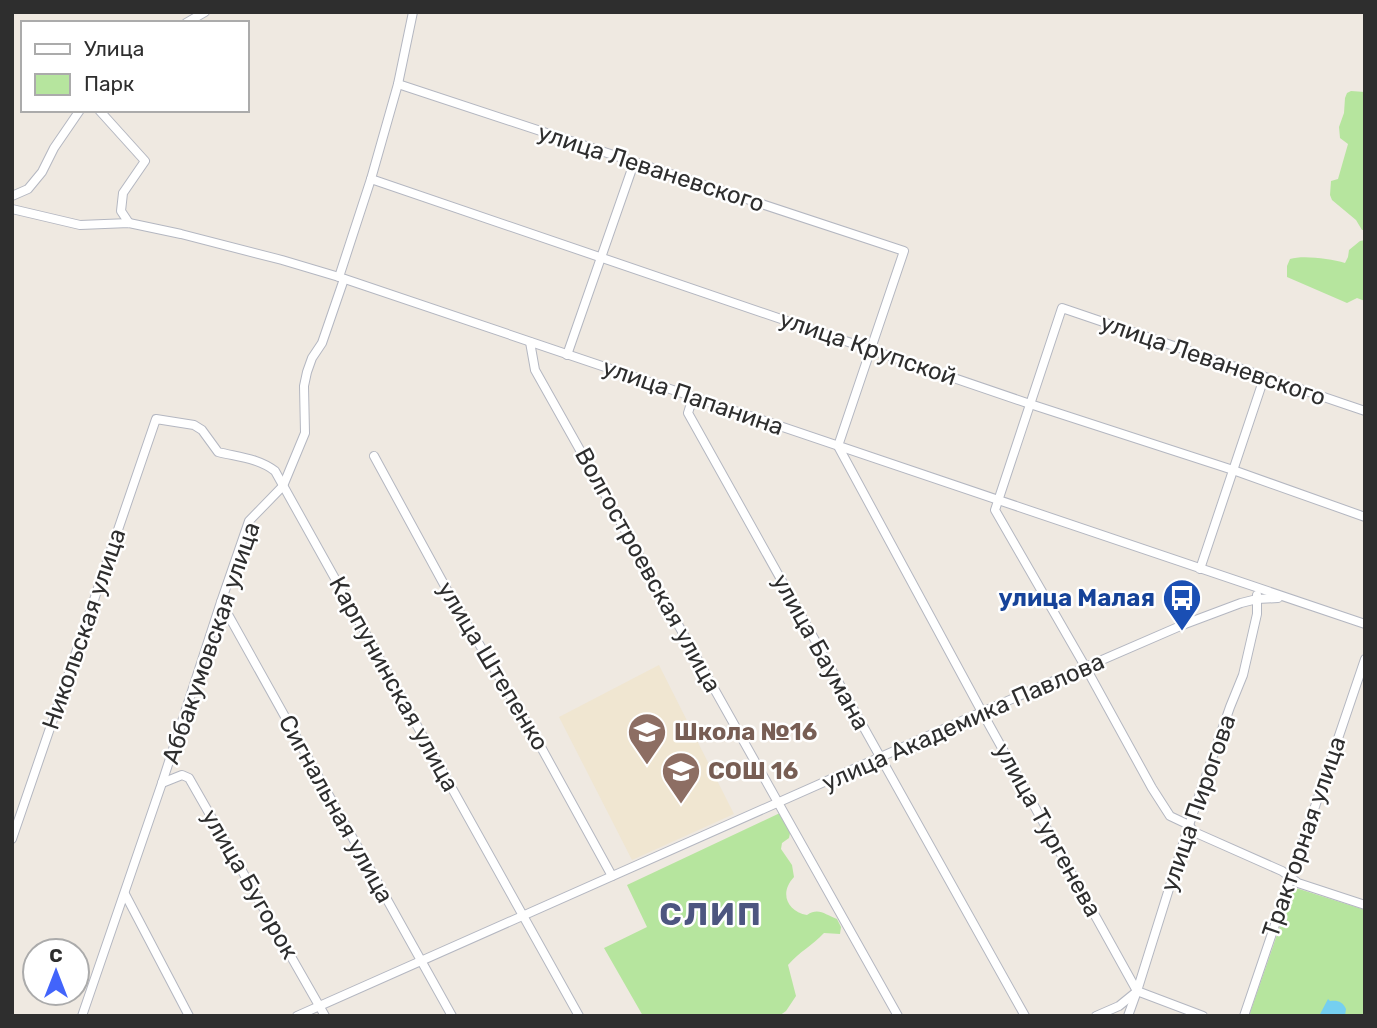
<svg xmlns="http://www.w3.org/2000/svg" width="1377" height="1028" font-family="Rubik,sans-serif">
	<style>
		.education { fill: #f0e6d1 }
		.green { fill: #b6e59e }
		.water { fill: #75cff0 }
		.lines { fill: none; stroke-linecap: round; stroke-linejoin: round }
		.minor-casing { stroke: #b4b7c1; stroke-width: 10 }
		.minor { stroke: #fff; stroke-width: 8 }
		.labels { text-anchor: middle; stroke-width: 5; stroke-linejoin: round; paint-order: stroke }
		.street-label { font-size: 24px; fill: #2e2e2e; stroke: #fff }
		.transit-label { font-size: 24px; font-weight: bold; fill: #164399; stroke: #fff; text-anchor: end }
		.education-label { font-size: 24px; font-weight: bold; fill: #785e54; stroke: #fff; text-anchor: start }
		.district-label { font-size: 32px; font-weight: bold; letter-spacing: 2px; fill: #4d5680; stroke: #fff }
	</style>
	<rect width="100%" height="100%" fill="#efe9e1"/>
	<!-- education -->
	<polygon class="education" points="659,665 734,814 632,860 559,717"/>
	<!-- green -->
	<g class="green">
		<polygon points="1351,91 1365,92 1365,230 1362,230 1356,220 1332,200 1330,195 1331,181 1338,179 1348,144 1340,138 1339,127 1344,113 1345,98 1347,93"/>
		<path d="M1365,240V301L1357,298L1347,303L1287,277V266L1290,259C1304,255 1330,259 1345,263L1348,257L1349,250L1360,241Z"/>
		<path d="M780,813L790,833L789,838L782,843L781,849L792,865L794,877C779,893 787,911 807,915C819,907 825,915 837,919L841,927L840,934L824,933C813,945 799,952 788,965L796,996L786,1011L779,1016H643L604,948L647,927L627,885Z"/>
		<polygon points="1296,888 1365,910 1365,1016 1251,1016 1250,1013 1290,897 1293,890"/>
	</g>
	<!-- water -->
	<path class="water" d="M1328,999L1330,1001C1338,1000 1343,1002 1346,1009L1345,1016H1319Z"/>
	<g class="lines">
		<!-- minor casing -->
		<g class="minor-casing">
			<g id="minor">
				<polyline points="186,23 205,12"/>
				<polyline points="398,84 904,251 838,446 982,712 1137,991"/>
				<polyline points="99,110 145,161 123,193 121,211 129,223"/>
				<polyline points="371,179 1030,404 1233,470 1365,517"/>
				<polyline points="12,196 28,189 42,172 54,148 80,110"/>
				<polyline points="12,209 80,225 129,223 181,234 282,260 339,277 1365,624"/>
				<polyline points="339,277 371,179 398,84 413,12"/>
				<polyline points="530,342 535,370 898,1016"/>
				<polyline points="567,355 634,163"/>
				<polyline points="693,397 688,413 1025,1016"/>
				<polyline points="1365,411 1062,308 995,510 1086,668 1152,788 1170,816 1189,825 1194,832 1282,871 1298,883 1365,905"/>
				<polyline points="374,456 453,601 536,738 612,876"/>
				<polyline points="1200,569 1264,378"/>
				<polyline points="221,602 452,1016"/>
				<polyline points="162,783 182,775 189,778 325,1016"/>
				<path d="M12,839L156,419L194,425L202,430L218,452C238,457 258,458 275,471L579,1016"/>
				<polyline points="125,894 189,1016"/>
				<polyline points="1137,991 1203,1016"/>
				<polyline points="82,1016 162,783 221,602 249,521 283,486 305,433 304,386 307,372 312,358 322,343 344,279"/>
				<polyline points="297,1016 982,712 1185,624 1241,603 1257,599 1278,598"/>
				<polyline points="1096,1016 1119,1006 1135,993"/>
				<polyline points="1128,1016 1137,991 1189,825 1230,707 1243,675 1257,614 1257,595"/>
				<polyline points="1244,1016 1365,659"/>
			</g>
		</g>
		<!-- minor -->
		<use href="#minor" class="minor"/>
	</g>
	<!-- icons -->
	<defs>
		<g id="bus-pin" transform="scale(2.0125)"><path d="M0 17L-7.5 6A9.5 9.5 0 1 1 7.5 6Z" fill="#1a4fb4" stroke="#fff"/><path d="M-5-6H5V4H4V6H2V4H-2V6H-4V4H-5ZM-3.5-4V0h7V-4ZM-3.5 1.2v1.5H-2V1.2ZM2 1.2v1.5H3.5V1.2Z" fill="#fff"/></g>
		<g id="school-pin" transform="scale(2.0125)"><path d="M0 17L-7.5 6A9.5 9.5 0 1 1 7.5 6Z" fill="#8d6e63" stroke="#fff"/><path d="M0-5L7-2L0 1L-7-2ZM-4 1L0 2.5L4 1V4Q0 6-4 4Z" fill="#fff"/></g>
	</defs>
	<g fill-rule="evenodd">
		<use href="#bus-pin" x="1182" y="598"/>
		<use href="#school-pin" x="647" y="732"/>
		<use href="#school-pin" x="681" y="771"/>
	</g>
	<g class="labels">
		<!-- street labels -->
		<g class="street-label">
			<text transform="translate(651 168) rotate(18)" y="8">улица Леваневского</text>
			<text transform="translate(868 348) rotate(19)" y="8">улица Крупской</text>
			<text transform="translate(1213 360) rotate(19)" y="8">улица Леваневского</text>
			<text transform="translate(693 397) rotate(19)" y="8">улица Папанина</text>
			<text transform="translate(648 570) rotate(61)" y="8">Волгостроевская улица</text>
			<text transform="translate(84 629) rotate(-71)" y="8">Никольская улица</text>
			<text transform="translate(211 643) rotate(-71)" y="8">Аббакумовская улица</text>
			<text transform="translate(821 652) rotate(61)" y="8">улица Баумана</text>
			<text transform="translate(493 666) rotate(59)" y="8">улица Штепенко</text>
			<text transform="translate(394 684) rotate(61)" y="8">Карпунинская улица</text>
			<text transform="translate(963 722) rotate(-24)" y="8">улица Академика Павлова</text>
			<text transform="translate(1198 803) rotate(-71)" y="8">улица Пирогова</text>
			<text transform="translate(336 809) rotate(61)" y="8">Сигнальная улица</text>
			<text transform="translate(1048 830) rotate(61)" y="8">улица Тургенева</text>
			<text transform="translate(1304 837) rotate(-71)" y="8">Тракторная улица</text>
			<text transform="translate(250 884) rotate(60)" y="8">улица Бугорок</text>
		</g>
		<!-- transit labels -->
		<g class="transit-label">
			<text x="1155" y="606">улица Малая</text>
		</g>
		<!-- education labels -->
		<g class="education-label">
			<text x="674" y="740">Школа №16</text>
			<text x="708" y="779">СОШ 16</text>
		</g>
		<!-- district labels -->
		<g class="district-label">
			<text x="711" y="925">СЛИП</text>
		</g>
	</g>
	<!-- border -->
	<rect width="1377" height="1028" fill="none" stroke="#2e2e2e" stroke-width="28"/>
	<!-- legend -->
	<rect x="21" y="21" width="228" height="91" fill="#ffffff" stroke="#ababab" stroke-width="2"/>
	<rect x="35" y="44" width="35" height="10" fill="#ffffff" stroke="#ababab" stroke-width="2"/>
	<text x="84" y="56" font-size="21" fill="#2e2e2e">Улица</text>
	<rect x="35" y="74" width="35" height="21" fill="#b6e59e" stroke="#ababab" stroke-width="2"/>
	<text x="84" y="91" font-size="21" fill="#2e2e2e">Парк</text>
	<!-- north arrow -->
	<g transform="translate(56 972)"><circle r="33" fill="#ffffff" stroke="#ababab" stroke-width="2"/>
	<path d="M0-5L12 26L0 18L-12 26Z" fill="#4264fb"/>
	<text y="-10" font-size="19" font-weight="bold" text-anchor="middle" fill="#2e2e2e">С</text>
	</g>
</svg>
